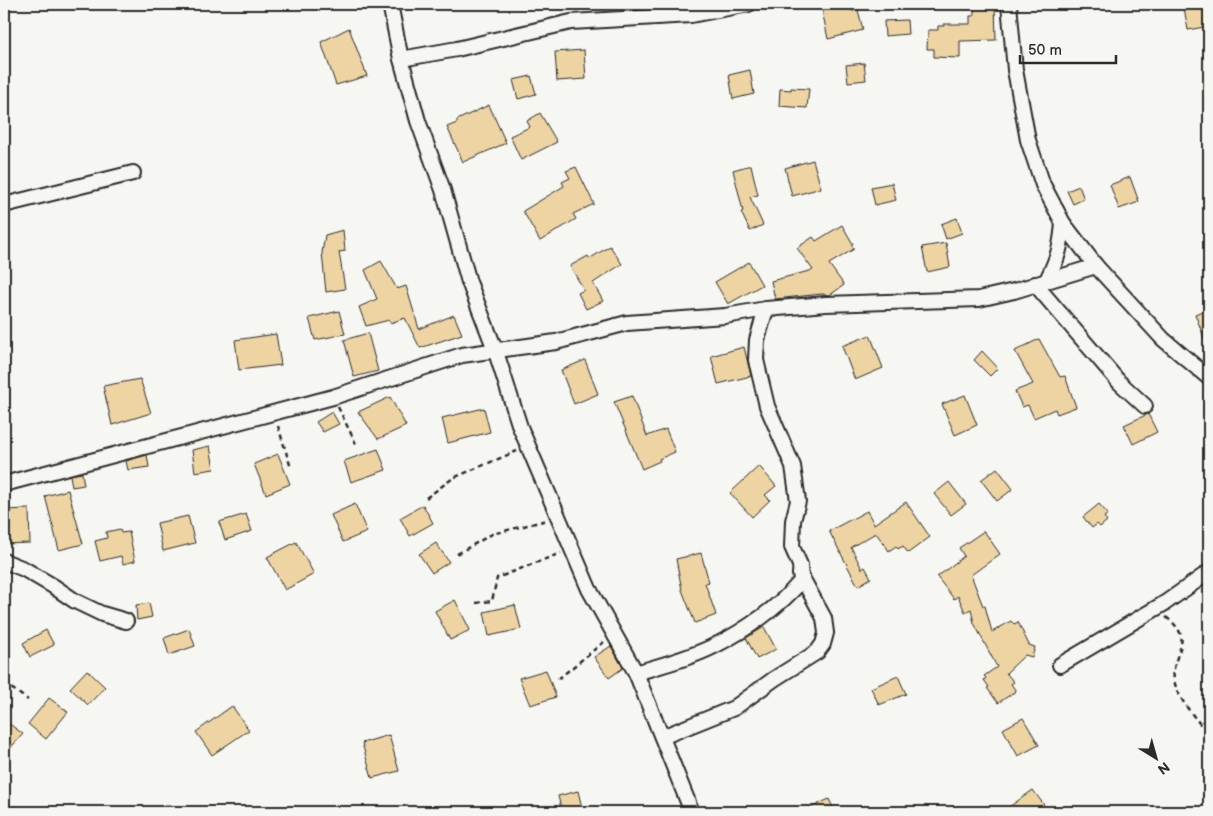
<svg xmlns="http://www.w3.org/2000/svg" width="1213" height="816" font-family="'Balsamiq Sans',sans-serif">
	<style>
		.building { fill: #edd4a2; stroke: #2b2b2b }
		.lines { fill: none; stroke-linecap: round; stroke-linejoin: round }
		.minor-casing { stroke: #2b2b2b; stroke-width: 18 }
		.path { stroke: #2b2b2b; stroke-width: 2.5; stroke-dasharray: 5 4; stroke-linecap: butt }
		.minor { stroke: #f6f6f2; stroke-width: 14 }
	</style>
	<rect width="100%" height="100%" fill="#f6f6f2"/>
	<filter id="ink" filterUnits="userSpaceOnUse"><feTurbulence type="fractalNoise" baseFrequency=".02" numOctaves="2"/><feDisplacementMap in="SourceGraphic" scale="10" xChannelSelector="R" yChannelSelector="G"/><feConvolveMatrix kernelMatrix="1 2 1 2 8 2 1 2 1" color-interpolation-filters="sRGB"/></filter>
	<g filter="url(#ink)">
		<!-- building -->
		<g class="building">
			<polygon points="846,4 851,4 852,11 858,10 863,30 828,39 822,10"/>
			<polygon points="974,4 995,4 996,40 960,41 960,58 934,57 934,49 927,49 928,30 938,30 938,26 944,26 944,24 970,24 970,16 974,16"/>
			<polygon points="1208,4 1209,26 1188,30 1184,8"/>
			<polygon points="907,20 908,34 885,36 884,21"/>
			<polygon points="349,28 367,76 336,85 321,42"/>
			<polygon points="584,50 586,79 557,81 555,52"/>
			<polygon points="864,63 866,80 848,82 846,65"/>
			<polygon points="750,70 754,94 733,99 729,75"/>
			<polygon points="531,76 536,94 518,99 513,80"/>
			<polygon points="791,88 809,89 807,108 779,106 780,89 791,90"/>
			<polygon points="489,105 506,143 463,162 447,127 457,123 457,120"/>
			<polygon points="540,113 557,142 521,160 510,136 530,127 527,121"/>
			<polygon points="813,160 821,188 792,196 785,168"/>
			<polygon points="751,165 758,195 750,197 763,225 750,231 741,212 743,211 733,170"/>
			<polygon points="576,167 594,204 573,214 576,219 540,241 523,211 564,186 562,182 570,178 566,171"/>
			<polygon points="1130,177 1139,202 1119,209 1110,185"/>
			<polygon points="892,183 896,200 875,205 871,187"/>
			<polygon points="1079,186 1084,199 1073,204 1067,191"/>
			<polygon points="957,218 962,233 946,239 941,224"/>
			<polygon points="842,225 853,244 851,245 854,249 829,264 844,285 830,295 822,294 775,299 771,281 813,270 797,248 813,237 816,241"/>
			<polygon points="343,230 345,251 339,252 345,289 326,292 322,253 325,235"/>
			<polygon points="946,243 950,267 927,272 922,247"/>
			<polygon points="610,246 622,264 593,283 603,301 586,309 578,293 584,290 570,266 588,256 589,259"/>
			<polygon points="381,261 397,289 406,286 419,329 454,315 462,334 420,348 405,318 390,323 389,320 366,326 359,307 377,299 365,270"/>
			<polygon points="749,262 762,285 728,304 715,282"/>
			<polygon points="1209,308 1209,348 1208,348 1195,314"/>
			<polygon points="339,311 345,334 315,340 309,318"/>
			<polygon points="368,333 378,371 354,377 344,340"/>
			<polygon points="276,334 281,365 239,370 235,340"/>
			<polygon points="870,335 883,368 855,380 842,346"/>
			<polygon points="1039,339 1060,377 1065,376 1076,407 1057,414 1055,409 1034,418 1028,405 1022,407 1015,391 1033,384 1015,351"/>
			<polygon points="744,347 751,376 718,384 711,356"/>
			<polygon points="982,351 998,368 990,376 974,360"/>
			<polygon points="585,360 598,394 574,404 561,370"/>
			<polygon points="140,379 151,413 112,425 103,386"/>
			<polygon points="965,395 977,425 955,435 942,404"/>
			<polygon points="632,396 647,436 666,429 675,452 659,459 660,461 642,469 614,402"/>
			<polygon points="390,397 406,426 378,439 358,412"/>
			<polygon points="484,408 490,432 448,443 442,418"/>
			<polygon points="332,412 339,424 323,432 316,422"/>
			<polygon points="1148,414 1157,432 1133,444 1124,425"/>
			<polygon points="210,446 214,469 195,472 192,450"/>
			<polygon points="378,449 386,470 351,482 344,461"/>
			<polygon points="278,454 290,484 266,494 254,464"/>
			<polygon points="147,455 149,467 128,470 126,461"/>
			<polygon points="759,466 776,486 765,495 770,500 752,517 730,493"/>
			<polygon points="997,468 1013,489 997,501 981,480"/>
			<polygon points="82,473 84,485 72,487 70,475"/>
			<polygon points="949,482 966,504 951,515 934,494"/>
			<polygon points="68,490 83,544 59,550 45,496"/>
			<polygon points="906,502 930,537 908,553 903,546 898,549 896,546 889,551 876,533 851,547 862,569 865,567 871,578 858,586 829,531 867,511 874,524"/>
			<polygon points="355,504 367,532 343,542 331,515"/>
			<polygon points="1099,504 1108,514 1104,517 1107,521 1100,527 1097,524 1092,528 1083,517"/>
			<polygon points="423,505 433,523 410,536 400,518"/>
			<polygon points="29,509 30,543 4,544 4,510"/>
			<polygon points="246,514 252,531 225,540 219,522"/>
			<polygon points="188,516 195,543 163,551 157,523"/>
			<polygon points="120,529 121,533 129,532 135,561 123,564 121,556 100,561 95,541 107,538 106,532"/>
			<polygon points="984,531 1000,554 971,575 983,606 985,606 992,632 1011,621 1014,624 1018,622 1029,645 1035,647 1032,657 1025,655 1006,673 1014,682 1011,684 1016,691 998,703 987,688 989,687 984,680 986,678 984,676 997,667 974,623 971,609 965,612 958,596 954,599 937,577 964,556 959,548"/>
			<polygon points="296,542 314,574 285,590 267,557"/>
			<polygon points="436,543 449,562 432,573 419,554"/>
			<polygon points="701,553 709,582 705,583 716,615 695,623 682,590 676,559"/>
			<polygon points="455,600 470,630 450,640 435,611"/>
			<polygon points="149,603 152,617 137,620 136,605"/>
			<polygon points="515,605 521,629 489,636 484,612"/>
			<polygon points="764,627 776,649 757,659 746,638"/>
			<polygon points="189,629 195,646 169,655 164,638"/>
			<polygon points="46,630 54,645 30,657 23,643"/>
			<polygon points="611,646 623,668 609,678 594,657"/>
			<polygon points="87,670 105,687 88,705 70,688"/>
			<polygon points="546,670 556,697 530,705 519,678"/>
			<polygon points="898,676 906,694 879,705 871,688"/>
			<polygon points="49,698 68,712 46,739 28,724"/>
			<polygon points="232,706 249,730 212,755 196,732"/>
			<polygon points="1023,718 1039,745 1018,756 1003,729"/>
			<polygon points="4,720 23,734 4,755"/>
			<polygon points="389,735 399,771 372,778 362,743"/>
			<polygon points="1033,790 1044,805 1033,812 1002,812"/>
			<polygon points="578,791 583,812 562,812 558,796"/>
			<polygon points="829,799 835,812 802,812"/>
		</g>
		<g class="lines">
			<!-- minor casing -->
			<g class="minor-casing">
				<g id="minor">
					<polyline points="390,4 401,59 418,121 443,190 469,282 496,352 520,427 589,589 636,673 688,802 690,812"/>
					<polyline points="1009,4 1015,70 1028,140 1043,185 1063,223 1096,266 1163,339 1209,378"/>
					<polyline points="401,59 457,49 571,22 691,15 749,4"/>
					<polyline points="4,205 133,173"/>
					<path d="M1047,280C1058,258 1061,247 1063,223"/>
					<polyline points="1035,284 1119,382 1145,406"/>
					<polyline points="4,484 333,397 462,355 556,342 627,323 725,316 766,309 826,304 979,299 1014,291 1096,266"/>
					<polyline points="4,561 24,569 53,586 75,601 102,614 126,621"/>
					<polyline points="1060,665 1165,603 1209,572"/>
					<path d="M636,673C662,665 691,658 716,645C746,630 779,607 801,581L800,565L792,547L793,521L798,501L793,466L767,406L756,360L757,340L766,309"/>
					<polyline points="662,737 734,708 774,679 817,652 823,644 826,633 824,618 800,574"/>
				</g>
			</g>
			<!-- path -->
			<g class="path">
				<polyline points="338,407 357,446"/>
				<polyline points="278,426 291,468"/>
				<polyline points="426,498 453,478 517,451"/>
				<polyline points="457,554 492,534 547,520"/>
				<polyline points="476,603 492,601 497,578 561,553"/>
				<path d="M1166,617C1198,641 1170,652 1174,680C1178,700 1197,720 1209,735"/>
				<polyline points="558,679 605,641"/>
				<polyline points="4,683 28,700"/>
			</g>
			<!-- minor -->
			<use href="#minor" class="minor"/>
		</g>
	</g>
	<!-- margin -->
	<rect width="1213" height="816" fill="none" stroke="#f6f6f2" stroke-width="20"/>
	<rect x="10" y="10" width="1193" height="796" fill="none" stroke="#2b2b2b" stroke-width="2" filter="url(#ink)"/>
	<!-- north arrow -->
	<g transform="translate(1156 758) rotate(143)" stroke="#f6f6f2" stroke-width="4" paint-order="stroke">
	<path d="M0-4L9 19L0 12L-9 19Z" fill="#2b2b2b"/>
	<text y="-8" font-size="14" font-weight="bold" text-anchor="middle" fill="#2b2b2b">N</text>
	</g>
	<!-- scale -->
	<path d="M1020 55v8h96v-8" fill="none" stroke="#2b2b2b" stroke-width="2.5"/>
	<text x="1028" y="55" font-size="15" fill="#2b2b2b" stroke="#f6f6f2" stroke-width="4" paint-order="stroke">50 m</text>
</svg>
